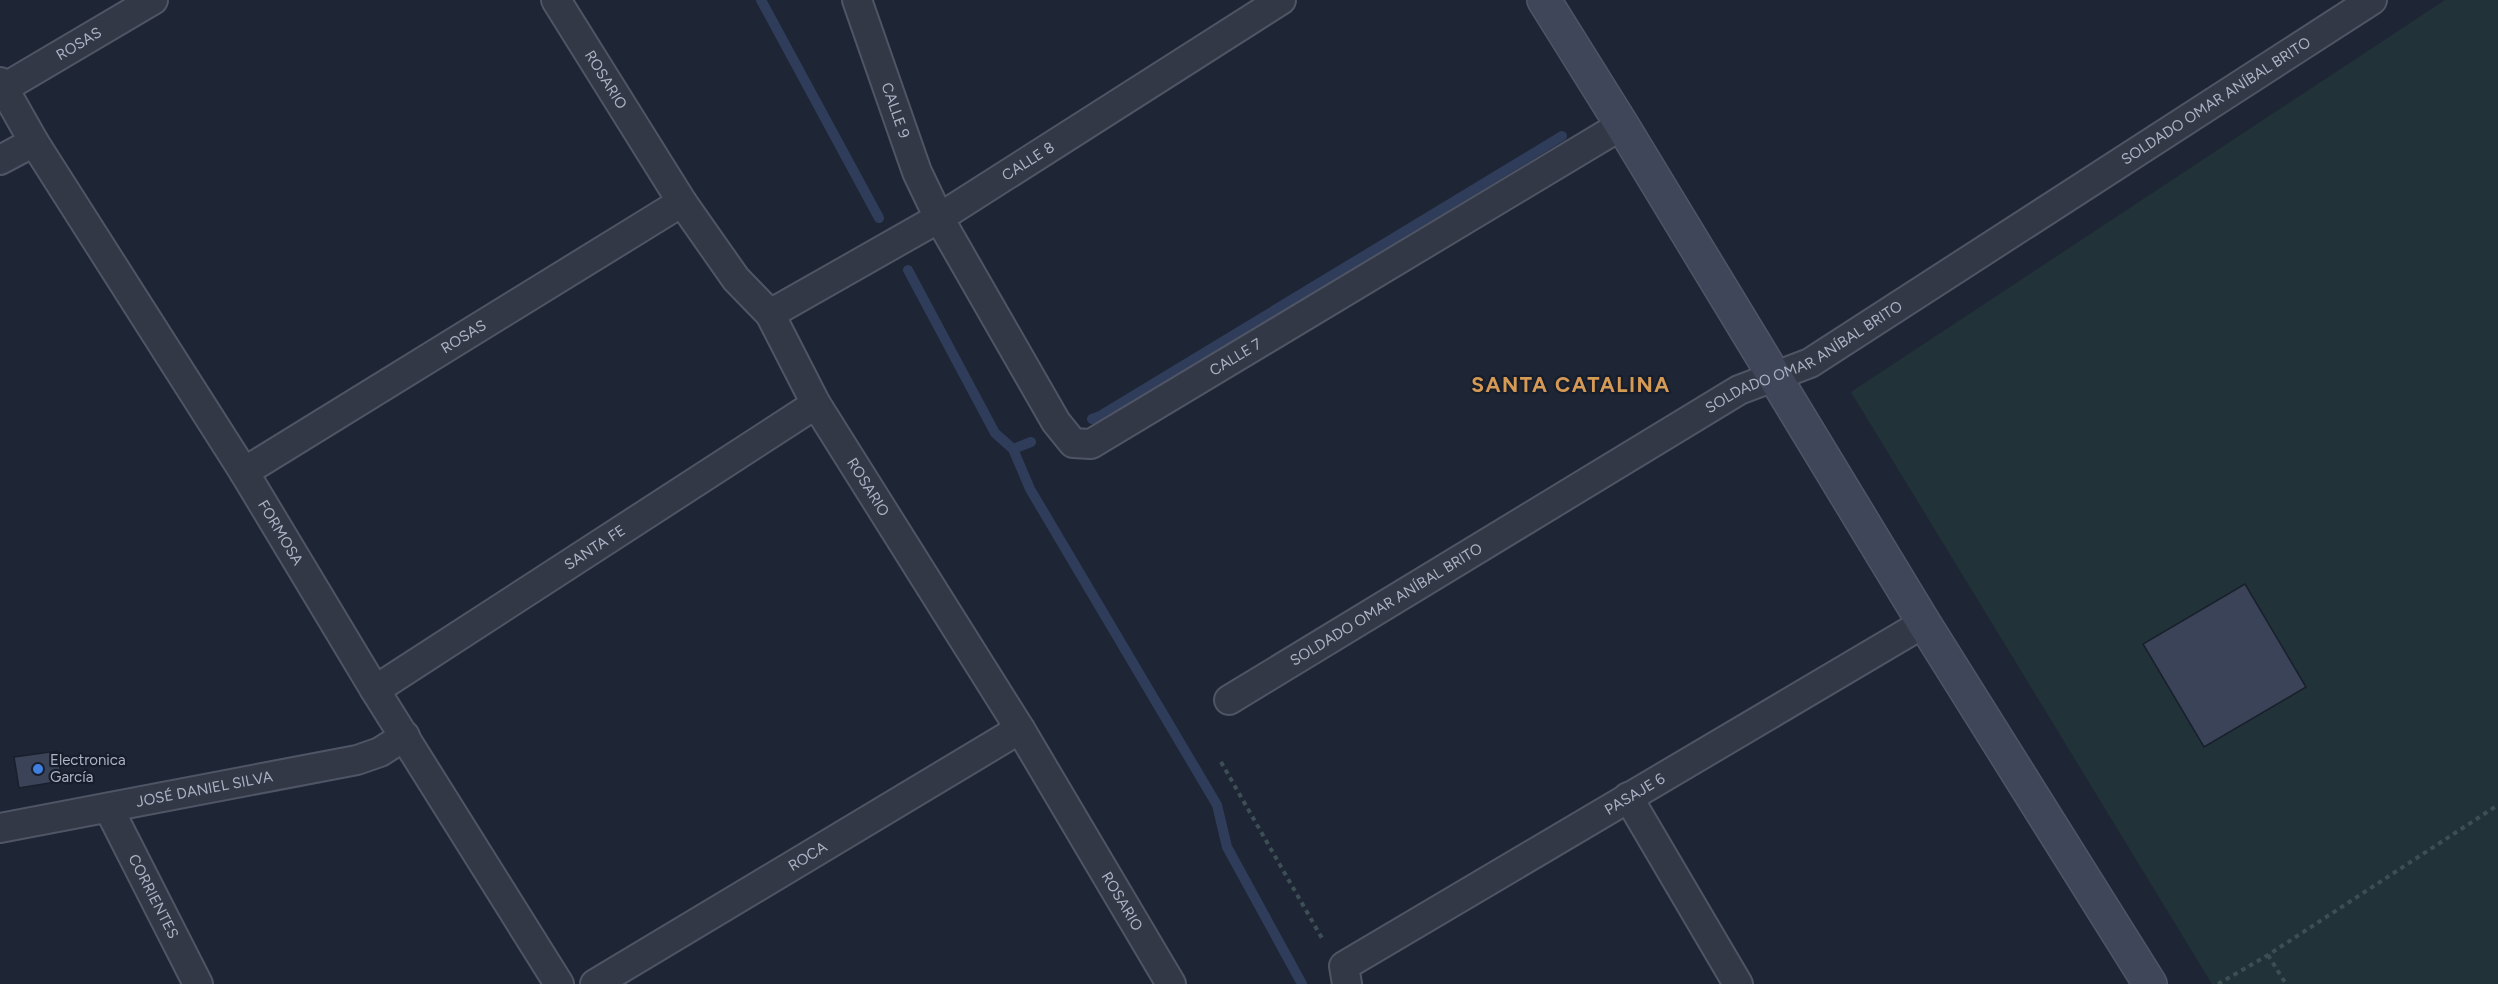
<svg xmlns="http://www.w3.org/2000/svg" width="2498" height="984" font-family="Figtree,sans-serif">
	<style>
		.green { fill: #213338 }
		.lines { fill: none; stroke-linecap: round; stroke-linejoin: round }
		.stream { stroke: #2f3d5b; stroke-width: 10 }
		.building { fill: #3a4357; stroke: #191f2c; stroke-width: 1.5 }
		.street-casing { stroke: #4f5564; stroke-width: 32 }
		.secondary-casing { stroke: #4f5564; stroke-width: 36 }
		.path { stroke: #3d4f54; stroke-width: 4; stroke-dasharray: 4.5 4.5; stroke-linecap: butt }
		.street { stroke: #323846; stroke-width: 28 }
		.secondary { stroke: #3f4659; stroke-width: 33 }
		.shop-dot { fill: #3f7fe0; stroke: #171d2a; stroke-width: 2 }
		.labels { text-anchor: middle; stroke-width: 4.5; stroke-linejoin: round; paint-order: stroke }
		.street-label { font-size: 15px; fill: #abb2c4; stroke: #171d2a }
		.poi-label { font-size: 15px; fill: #abb2c4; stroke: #171d2a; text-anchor: start }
		.district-label { font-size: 21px; font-weight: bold; letter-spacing: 1.5px; fill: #d59a55; stroke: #171d2a }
	</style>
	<rect width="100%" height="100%" fill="#1e2635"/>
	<!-- green -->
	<polygon class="green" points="2445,0 2498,0 2498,984 2212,984 1851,392"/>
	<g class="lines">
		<!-- stream -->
		<g class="stream">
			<polyline points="761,0 879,218"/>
			<polyline points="908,270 995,433 1013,449 1031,442"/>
			<polyline points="1092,419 1100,416 1562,136"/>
			<polyline points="1013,449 1030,489 1217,805 1227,847 1302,984"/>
		</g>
	</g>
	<!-- building -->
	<g class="building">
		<polygon points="2245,584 2306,687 2204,747 2143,644"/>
		<polygon points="57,751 62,781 19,788 14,757"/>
	</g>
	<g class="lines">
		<!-- street casing -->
		<g class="street-casing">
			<g id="street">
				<path id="s1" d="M556,0L682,202L736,279L770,314L816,404L1020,729L1171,984"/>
				<path id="s2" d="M857,0L917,172L939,218L1056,422L1073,443L1091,444L1622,125"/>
				<path id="s3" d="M0,82L34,142L244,472L375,690L559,984"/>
				<path id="s4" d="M4,88L153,0"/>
				<polyline points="0,160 34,142"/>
				<path id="s5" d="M770,314L939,218L1281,0"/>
				<path id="s6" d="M244,472L682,202"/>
				<path id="s7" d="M375,690L816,404"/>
				<path id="s8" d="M1229,700L1739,390L1810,363L2372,0"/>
				<polyline points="1628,797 1738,984"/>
				<path id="s9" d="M109,809L198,984"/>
				<path id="s10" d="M0,828L357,760L380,752L405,736"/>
				<path id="s11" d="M595,984L1020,729"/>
				<path id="s12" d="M1347,984L1344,966L1924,623"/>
			</g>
		</g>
		<!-- secondary casing -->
		<g class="secondary-casing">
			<polyline id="secondary" points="1544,0 1622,125 1924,623 2150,984"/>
		</g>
		<!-- path -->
		<g class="path">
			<polyline points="1221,762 1323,940"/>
			<polyline points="2268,955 2286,984"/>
			<polyline points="2218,984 2268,955 2498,805"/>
		</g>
		<!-- street -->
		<use href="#street" class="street"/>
		<!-- secondary -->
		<use href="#secondary" class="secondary"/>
	</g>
	<!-- markers -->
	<circle class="shop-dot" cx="38" cy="769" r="6"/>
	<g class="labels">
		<!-- street labels -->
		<g class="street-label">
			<text dy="5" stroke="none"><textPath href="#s4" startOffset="87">ROSAS</textPath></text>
			<text dy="5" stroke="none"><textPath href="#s1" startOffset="94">ROSARIO</textPath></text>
			<text dy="5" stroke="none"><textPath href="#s8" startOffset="1156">SOLDADO OMAR ANÍBAL BRITO</textPath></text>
			<text dy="5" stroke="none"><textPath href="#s2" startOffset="117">CALLE 9</textPath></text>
			<text dy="5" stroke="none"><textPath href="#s5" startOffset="300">CALLE 8</textPath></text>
			<text dy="5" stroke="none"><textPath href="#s6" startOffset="258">ROSAS</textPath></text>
			<text dy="5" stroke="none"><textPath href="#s2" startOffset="682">CALLE 7</textPath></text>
			<text dy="5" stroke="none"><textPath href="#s8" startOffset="670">SOLDADO OMAR ANÍBAL BRITO</textPath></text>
			<text dy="5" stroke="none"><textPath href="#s1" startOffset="580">ROSARIO</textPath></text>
			<text dy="5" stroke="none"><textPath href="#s3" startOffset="531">FORMOSA</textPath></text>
			<text dy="5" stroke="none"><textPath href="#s7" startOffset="262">SANTA FE</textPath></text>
			<text dy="5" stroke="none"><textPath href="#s8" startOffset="184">SOLDADO OMAR ANÍBAL BRITO</textPath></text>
			<text dy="5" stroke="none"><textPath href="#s10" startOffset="208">JOSÉ DANIEL SILVA</textPath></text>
			<text dy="5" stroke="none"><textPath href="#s12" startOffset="356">PASAJE 6</textPath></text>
			<text dy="5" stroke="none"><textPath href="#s11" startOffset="248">ROCA</textPath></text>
			<text dy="5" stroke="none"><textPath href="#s9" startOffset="98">CORRIENTES</textPath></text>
			<text dy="5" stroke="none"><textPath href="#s1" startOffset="1066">ROSARIO</textPath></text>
		</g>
		<!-- poi labels -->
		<g class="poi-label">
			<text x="50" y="765">Electronica<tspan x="50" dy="17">García</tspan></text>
		</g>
		<!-- district labels -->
		<g class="district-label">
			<text x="1571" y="392">SANTA CATALINA</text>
		</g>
	</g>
</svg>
